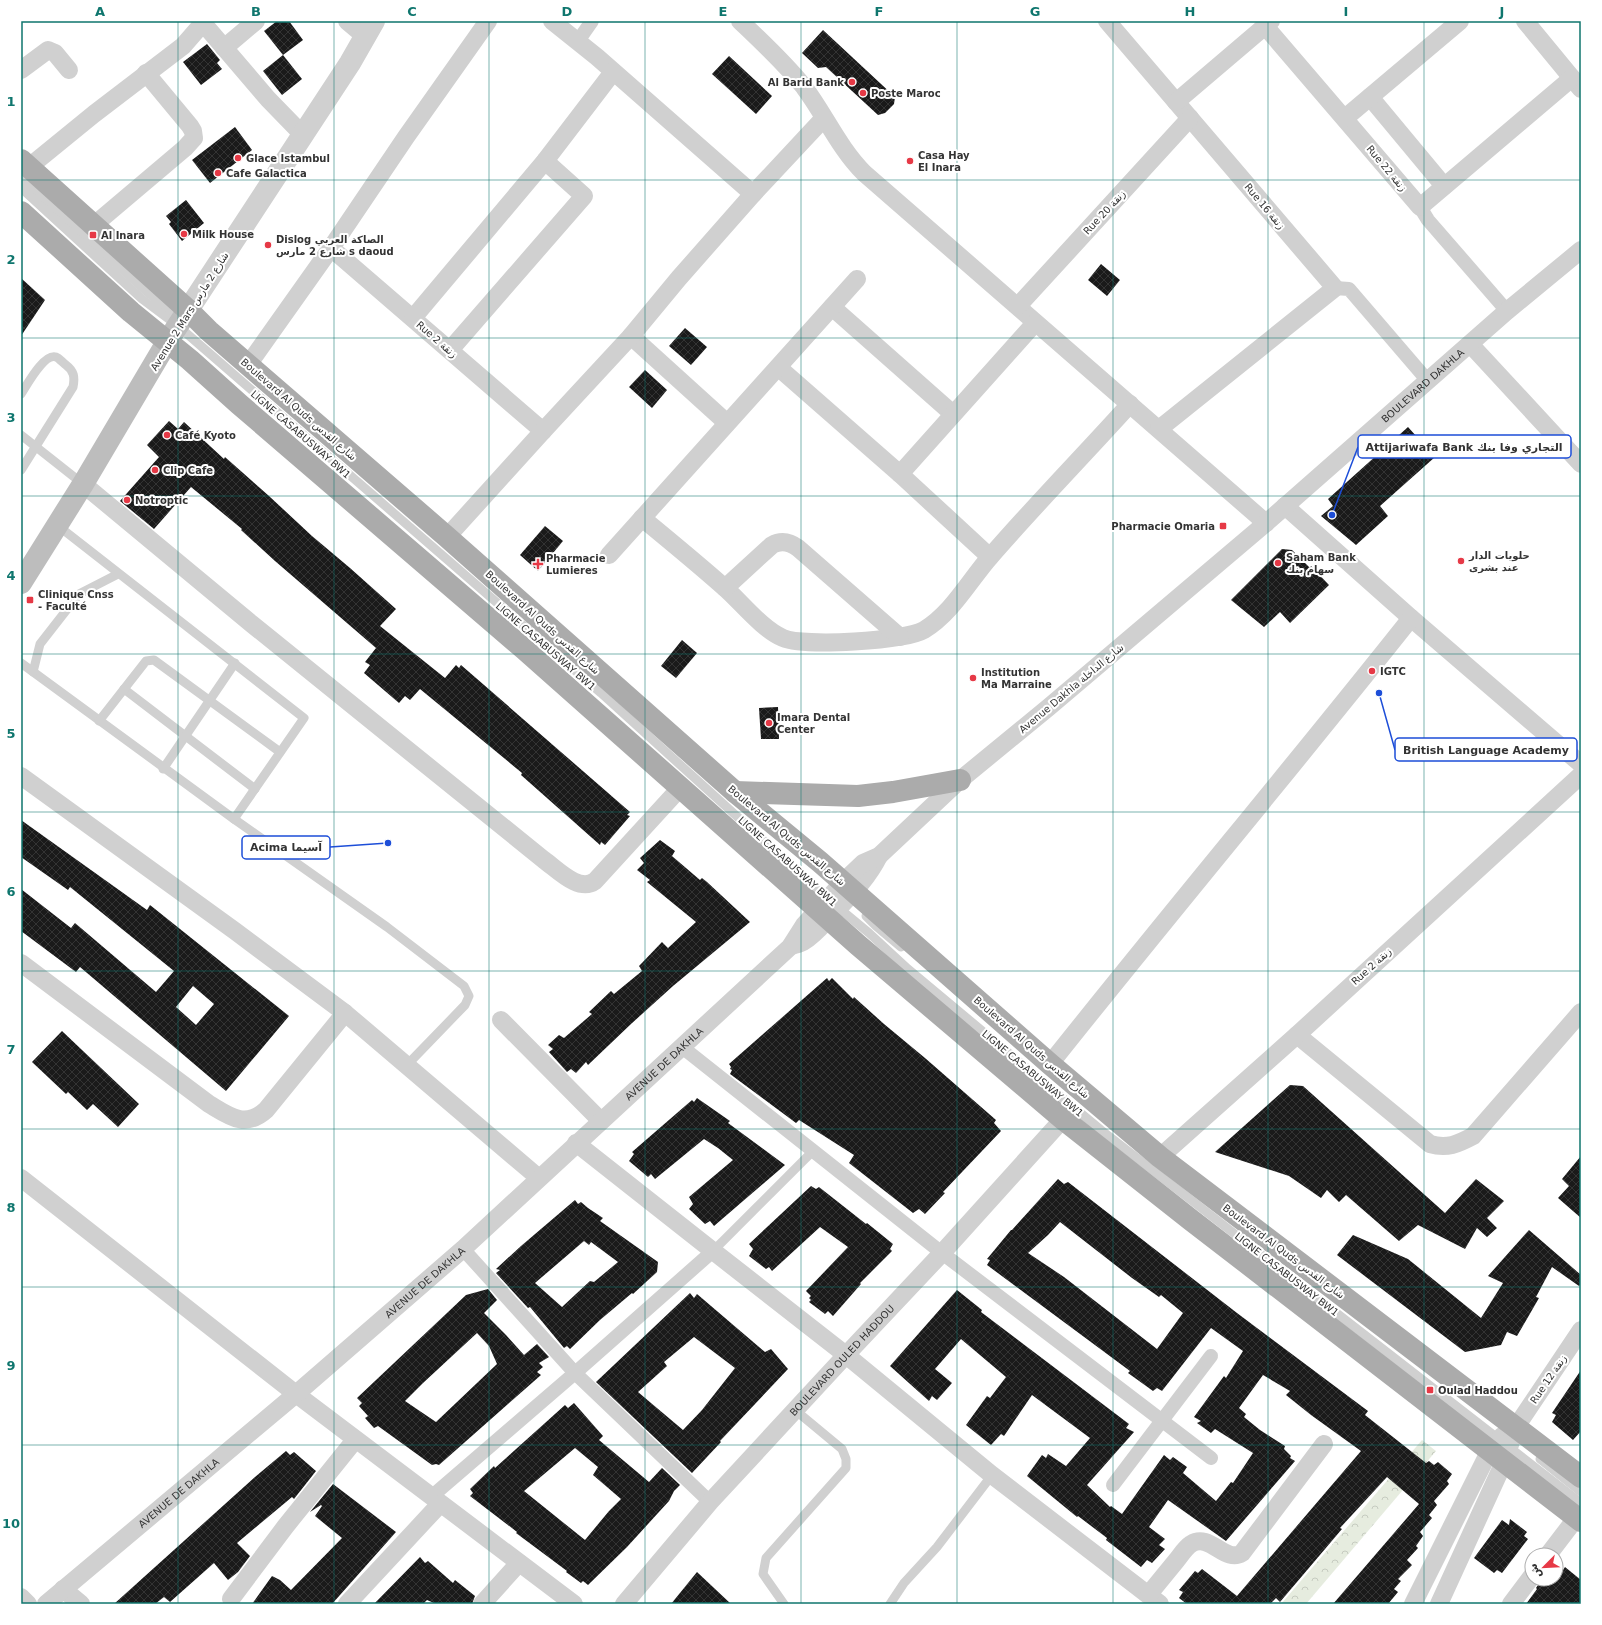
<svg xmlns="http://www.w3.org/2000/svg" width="1602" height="1625" font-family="'DejaVu Sans',Vazirmatn,sans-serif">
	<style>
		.park { fill: url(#park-crowns) }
		.building { fill: url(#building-cross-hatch); fill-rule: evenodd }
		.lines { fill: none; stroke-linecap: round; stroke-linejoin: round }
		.service { stroke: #d0d0d0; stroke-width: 9 }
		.pedestrian { stroke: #d0d0d0; stroke-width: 14 }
		.minor { stroke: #d0d0d0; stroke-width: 18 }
		.tertiary { stroke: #d0d0d0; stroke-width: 22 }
		.secondary { stroke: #bdbdbd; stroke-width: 22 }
		.primary { stroke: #ababab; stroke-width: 22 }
		.grid { fill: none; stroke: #0f766e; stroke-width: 1; stroke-opacity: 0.55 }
		.poi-dot { fill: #e63946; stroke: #fff; stroke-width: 1.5 }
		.labels { text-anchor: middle; stroke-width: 4; stroke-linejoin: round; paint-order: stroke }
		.poi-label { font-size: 10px; font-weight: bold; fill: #333; stroke: #fff; text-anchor: start }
		.street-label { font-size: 10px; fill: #333; stroke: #fff }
		.leader { fill: none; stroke: #1d4ed8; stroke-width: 1.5 }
		.callout-dot { fill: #1d4ed8; stroke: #fff; stroke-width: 1.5 }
		.callout { fill: #fff; stroke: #1d4ed8; stroke-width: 1.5 }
		.callout-label { font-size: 11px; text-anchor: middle; font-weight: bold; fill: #333 }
		.neatline { fill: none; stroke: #0f766e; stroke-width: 1.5 }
		.grid-label { font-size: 13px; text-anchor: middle; font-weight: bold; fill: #0f766e }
	</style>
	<defs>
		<pattern id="park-crowns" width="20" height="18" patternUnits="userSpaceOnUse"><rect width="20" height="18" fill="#e6ecdf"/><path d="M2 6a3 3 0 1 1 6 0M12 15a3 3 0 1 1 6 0" fill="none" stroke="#c6cbc0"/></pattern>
		<pattern id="building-cross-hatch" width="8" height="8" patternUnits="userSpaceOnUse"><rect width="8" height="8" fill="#1a1a1a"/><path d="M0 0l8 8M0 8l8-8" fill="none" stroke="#333"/></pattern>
	</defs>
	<rect width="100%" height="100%" fill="#fff"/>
	<!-- park -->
	<polygon class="park" points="1422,1440 1436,1451 1306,1604 1281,1604"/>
	<!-- building -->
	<g class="building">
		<polygon points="277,21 289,21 303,40 283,55 264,31"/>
		<polygon points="823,30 895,97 894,104 885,113 878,115 826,67 818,68 802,53"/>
		<polygon points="207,44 220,60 217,63 222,69 201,85 183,62"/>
		<polygon points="283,55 302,79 282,95 263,71"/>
		<polygon points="729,56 772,96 756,114 712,74"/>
		<polygon points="235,127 252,150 210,183 192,160"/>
		<polygon points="186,200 204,223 182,241 169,224 171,222 166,216"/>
		<polygon points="1101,264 1120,280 1107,296 1088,280"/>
		<polygon points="21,278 45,300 21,336"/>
		<polygon points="685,328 707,347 691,365 669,346"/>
		<polygon points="645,370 667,390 652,408 629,387"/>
		<polygon points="169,421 178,429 184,422 224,459 225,457 269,496 312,536 350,568 396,609 380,626 445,678 456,665 459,668 461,665 630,812 627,815 630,816 605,845 601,842 600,845 521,775 522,773 420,689 410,700 405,696 399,703 364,673 370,665 365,662 376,648 275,561 241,530 242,529 191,487 154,529 120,501 159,457 147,445"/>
		<polygon points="1408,427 1435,457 1380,506 1388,516 1356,545 1321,516 1333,506 1328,499"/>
		<polygon points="545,526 563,541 538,571 520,555"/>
		<polygon points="1282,549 1292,550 1310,568 1311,566 1329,585 1290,623 1280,612 1264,627 1231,600"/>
		<polygon points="682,640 697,653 676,678 661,666"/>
		<polygon points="778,707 779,739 761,739 759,708"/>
		<path d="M21,820L147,910L150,905L289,1016L226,1091L80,967L76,972L21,931V889L71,928L75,923L156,992L174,971L70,887L68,890L21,857ZM193,986L214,1004L196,1025L176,1007Z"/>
		<polygon points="660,840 675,851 672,856 700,880 702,878 707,882 750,922 673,986 631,1024 588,1065 586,1062 576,1073 571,1069 567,1072 549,1052 553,1049 548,1045 559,1035 564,1038 592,1014 589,1012 611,991 614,994 642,971 639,966 662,942 668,948 696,922 647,882 650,880 637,870 644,863 640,858"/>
		<polygon points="827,978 829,981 832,978 853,999 854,997 884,1024 925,1058 996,1120 994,1123 1001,1131 943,1192 945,1193 925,1214 919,1209 913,1213 849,1163 854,1155 799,1120 796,1123 730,1074 732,1070 730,1069 731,1067 729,1064"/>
		<polygon points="62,1031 139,1104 118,1127 93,1104 87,1110 68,1092 66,1094 32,1062"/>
		<polygon points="1290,1085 1303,1086 1445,1213 1476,1179 1504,1201 1487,1218 1497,1228 1487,1237 1477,1228 1465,1249 1418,1225 1399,1241 1346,1195 1339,1202 1327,1190 1321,1198 1289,1176 1215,1152"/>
		<polygon points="697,1098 730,1121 728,1123 785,1165 714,1226 710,1221 705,1224 689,1209 693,1204 689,1197 733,1160 718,1148 704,1139 655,1179 651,1174 648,1177 629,1161 634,1154 632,1152 692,1100 694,1102"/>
		<polygon points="1581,1156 1581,1218 1558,1198 1569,1186 1562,1179"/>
		<path d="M1058,1179L1064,1184L1068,1182L1237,1313L1368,1411L1365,1415L1426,1463L1429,1461L1434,1465L1438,1462L1452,1474L1447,1481L1449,1484L1434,1501L1437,1505L1429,1515L1432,1518L1420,1532L1423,1536L1416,1546L1418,1548L1407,1560L1412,1565L1398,1579L1401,1581L1394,1589L1398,1592L1388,1604H1333L1419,1504L1387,1477L1340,1528L1342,1529L1280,1602L1276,1598L1270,1604H1187L1179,1598L1183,1592L1179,1590L1195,1571L1198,1573L1202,1569L1237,1596L1361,1451L1311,1415L1286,1395L1290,1391L1263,1375L1239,1408L1246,1414L1244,1417L1260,1430L1285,1446L1284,1449L1291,1456L1290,1458L1295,1461L1226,1541L1168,1500L1149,1527L1165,1539L1159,1545L1165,1549L1152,1563L1147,1560L1141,1567L1106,1540L1107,1538L1078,1516L1077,1517L1027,1476L1042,1455L1046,1458L1048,1454L1066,1466L1090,1438L1032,1395L1004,1436L1001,1434L991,1445L966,1425L987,1396L990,1398L1006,1377L961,1339L935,1369L952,1383L937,1400L932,1396L929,1401L890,1366L957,1290L982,1310L981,1312L1129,1424L1126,1428L1134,1432L1087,1485L1110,1507L1111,1506L1122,1514L1164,1455L1170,1460L1173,1457L1187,1467L1183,1473L1216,1501L1231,1482L1233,1483L1253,1453L1215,1429L1211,1433L1197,1423L1201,1421L1194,1417L1224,1376L1226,1378L1243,1351L1211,1328L1162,1391L1157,1388L1153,1391L1128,1373L1130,1371L987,1265L990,1260L987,1259L1011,1230H1012ZM1060,1222L1132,1278L1159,1297L1161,1295L1183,1313L1157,1349L1064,1277L1028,1253L1048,1235Z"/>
		<polygon points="811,1186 816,1189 819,1187 866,1224 867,1223 893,1244 890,1249 892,1251 860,1283 861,1284 833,1316 828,1311 825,1314 809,1302 811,1300 809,1298 811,1296 806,1291 848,1247 820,1227 772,1271 769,1267 766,1269 749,1256 753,1249 749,1244"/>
		<path d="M575,1200L578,1204L581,1202L588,1208L603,1218L600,1221L658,1262L657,1272L633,1294L632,1293L600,1320L570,1349L567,1346L564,1348L530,1307L528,1308L496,1273L500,1270L496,1269L521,1246ZM584,1241L589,1245L591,1242L618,1262L594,1282L590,1281L562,1307L535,1283Z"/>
		<polygon points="1529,1230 1581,1275 1581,1284 1579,1286 1552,1267 1536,1297 1539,1298 1517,1336 1507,1332 1501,1345 1465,1352 1337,1255 1353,1235 1408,1259 1481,1318 1503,1283 1488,1276"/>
		<path d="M488,1289L497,1300L484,1313L506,1335L524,1355L537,1344L549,1357L539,1363L543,1367L537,1372L541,1375L439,1465L436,1464L432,1465L378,1426L374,1428L365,1418L368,1416L359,1406L362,1403L357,1398L466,1295ZM477,1333L489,1346L497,1364L436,1422L405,1401L423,1383Z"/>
		<path d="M690,1293L694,1298L697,1294L765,1352L771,1349L788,1369L720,1441L721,1442L692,1473L596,1382ZM694,1337L735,1368L702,1410L683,1430L638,1392L667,1366L664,1362Z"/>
		<polygon points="1581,1370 1581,1431 1573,1440 1552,1422 1556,1415 1552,1413"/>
		<path d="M574,1403L603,1436L599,1440L649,1482L662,1468L680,1485L674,1491L669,1501L627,1547L588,1585L583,1581L581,1583L566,1572L567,1571L516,1533L517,1532L470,1496L473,1493L470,1489L494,1466L495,1468L565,1405L568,1408ZM575,1448L598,1467L593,1475L621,1499L609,1511L585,1540L524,1491Z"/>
		<polygon points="286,1451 290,1455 294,1452 316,1471 294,1499 292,1497 237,1543 250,1556 238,1572 228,1580 214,1563 170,1602 164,1597 155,1604 114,1604 255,1477"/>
		<polygon points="333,1484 396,1532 332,1604 252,1604 272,1576 280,1580 291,1590 342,1538 315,1516 322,1506 321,1505 310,1512"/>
		<polygon points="1510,1519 1527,1532 1524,1536 1528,1539 1502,1573 1497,1570 1494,1573 1474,1558 1502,1520 1509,1525"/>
		<polygon points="420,1557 425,1563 428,1561 453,1583 455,1580 475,1596 472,1604 436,1604 427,1600 423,1604 374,1604"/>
		<polygon points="1556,1564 1563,1570 1565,1567 1581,1580 1581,1604 1526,1604 1537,1589 1536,1588 1542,1579 1556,1579"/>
		<polygon points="697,1572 731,1604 671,1604"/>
	</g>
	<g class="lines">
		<!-- service -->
		<g class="service">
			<polyline points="21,178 147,292 182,320"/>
			<polyline points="21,188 142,299 178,326 601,693 828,899 869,933 908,969 1101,1130 1581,1503"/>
			<path d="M21,394C27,385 44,353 56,357C59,358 63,363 66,365C74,371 75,377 73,387L21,470"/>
			<polyline points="21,435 83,484"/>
			<polyline points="21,663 234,819 304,718 57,525"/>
			<polyline points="33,672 40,644 79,594 118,574"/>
			<polyline points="124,689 255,789"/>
			<polyline points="99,721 146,661 154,660 280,752"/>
			<polyline points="163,769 235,663"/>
			<polyline points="234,819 387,927 464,986 469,996 465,1005 407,1065"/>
			<polyline points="866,916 876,926 901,947"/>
			<polyline points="713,1251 813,1151"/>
			<polyline points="1540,1459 1581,1492"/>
			<polyline points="784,1604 763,1574 766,1558 846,1468 846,1459 842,1449 795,1410"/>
			<polyline points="890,1604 904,1583 937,1547 992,1475"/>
		</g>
		<!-- pedestrian -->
		<g class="pedestrian">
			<polyline points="578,41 592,21"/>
			<polyline points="1420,207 1428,220 1507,311"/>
			<polyline points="1335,288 1349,289 1428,381"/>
			<polyline points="682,1047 942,1253 1211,1458"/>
			<polyline points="463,1249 575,1373 710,1502"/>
			<polyline points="1113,1485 1211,1356"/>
			<polyline points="431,1497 575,1373 713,1251"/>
		</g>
		<!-- minor -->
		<g class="minor">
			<polyline points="203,21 203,23 268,99 303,135"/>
			<polyline points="347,21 366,37"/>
			<polyline points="552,21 597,57 753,194"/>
			<path d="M740,21C762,42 785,63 804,87C825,115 839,148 864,173L1266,523"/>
			<polyline points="1107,21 1335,288 1159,429"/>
			<polyline points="1525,21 1581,89"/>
			<polyline points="1265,26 1420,207 1572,78"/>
			<polyline points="224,48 256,21"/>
			<polyline points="21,70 48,50 55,53 69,70"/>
			<polyline points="1370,97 1444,186"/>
			<polyline points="1176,102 1271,21"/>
			<polyline points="1345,118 1460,21"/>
			<polyline points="29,167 94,114 183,46 203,23"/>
			<polyline points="94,225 185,148 194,138 193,131 190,126 146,73"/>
			<polyline points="331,248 543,431"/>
			<polyline points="1018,306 1190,118"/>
			<polyline points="832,307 953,414"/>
			<polyline points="413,318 545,161 613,72"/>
			<polyline points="631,336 727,423"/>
			<polyline points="1470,344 1581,464"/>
			<polyline points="450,350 584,196 545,161"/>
			<polyline points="248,365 331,248 406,137 488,21"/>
			<polyline points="779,368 900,474 990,557"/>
			<polyline points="900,474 1035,323"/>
			<path d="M83,484L253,625L544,860C557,869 579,893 595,881L681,787"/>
			<polyline points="1285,506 1411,618 1581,764"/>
			<path d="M642,518C670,541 698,564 725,588C742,603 762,629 783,638C804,647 905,641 924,630C952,613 969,581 990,557C1035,505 1084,455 1130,404"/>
			<polyline points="447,537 543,431 631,336 679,278 753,194 824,118"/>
			<polyline points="609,555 857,279"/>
			<path d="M725,588L772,545C781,540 790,542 798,548L900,637"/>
			<polyline points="21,776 235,931 345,1013 539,1178"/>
			<path d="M791,946C795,945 799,944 803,942C815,935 825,922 835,912C852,894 868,878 879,856"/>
			<path d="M21,963L209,1104C229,1116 245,1129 266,1110L345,1013"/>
			<polyline points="501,1020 601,1121"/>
			<path d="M1297,1035L1430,1144C1447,1149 1458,1144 1473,1136L1581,1012"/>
			<path d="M1050,1064C1169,914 1292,768 1411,618"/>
			<polyline points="576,1143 713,1251 846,1355 992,1475 1160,1604"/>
			<polyline points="1160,1157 1297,1035 1581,775"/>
			<polyline points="21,1178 296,1394 574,1604"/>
			<polyline points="1548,1555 1577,1517"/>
			<polyline points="63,1589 81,1604"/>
			<path d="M1149,1594C1158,1583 1167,1572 1176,1561C1181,1555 1185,1548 1191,1544C1210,1532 1225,1564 1242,1553L1324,1444"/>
			<polyline points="21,1597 28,1604"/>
			<polyline points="231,1599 285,1527 355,1440"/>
			<path id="s1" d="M46,1604L296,1394L463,1249L790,947L804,925L843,882L863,863L879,856L960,780L1049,707L1266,523L1507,311L1581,250"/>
			<polyline points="347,1604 440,1504"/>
			<polyline points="482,1604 519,1563"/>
			<path id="s2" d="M624,1604L710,1502L846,1355L942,1253L1063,1119"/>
			<polyline points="1413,1604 1490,1450 1502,1436 1516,1427"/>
			<polyline points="1439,1604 1504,1462 1516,1427 1581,1330"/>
			<polyline points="1511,1604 1532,1576"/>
		</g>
		<!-- tertiary -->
		<polyline class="tertiary" points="188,310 350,63 374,21"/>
		<!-- secondary -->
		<polyline class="secondary" points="21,583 83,484 167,342 188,310"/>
		<!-- primary -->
		<g class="primary">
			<polyline points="21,160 188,310 209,331 447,537 735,792 820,862 1050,1064 1160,1157 1581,1477"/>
			<polyline points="21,212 131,312 190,360 239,404 524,649 858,945 1063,1119 1191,1220 1581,1521"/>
			<polyline points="735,792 858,796 893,792 960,780"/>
		</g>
	</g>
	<!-- grid -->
	<path class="grid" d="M178,21V1604M334,21V1604M489,21V1604M645,21V1604M801,21V1604M957,21V1604M1113,21V1604M1268,21V1604M1424,21V1604M21,180H1581M21,338H1581M21,496H1581M21,654H1581M21,812H1581M21,971H1581M21,1129H1581M21,1287H1581M21,1445H1581"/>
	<!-- markers -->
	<g class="poi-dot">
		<circle cx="852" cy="82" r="4"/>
		<circle cx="863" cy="93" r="4"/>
		<circle cx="238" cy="158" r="4"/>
		<circle cx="910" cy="161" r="4"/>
		<circle cx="218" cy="173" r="4"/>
		<circle cx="184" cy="234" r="4"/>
		<rect x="89" y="231" width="8" height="8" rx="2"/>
		<circle cx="268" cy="245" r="4"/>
		<circle cx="167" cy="435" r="4"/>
		<circle cx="155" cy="470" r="4"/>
		<circle cx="127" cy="500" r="4"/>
		<rect x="1219" y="522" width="8" height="8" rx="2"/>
		<circle cx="1461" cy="561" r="4"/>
		<circle cx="1278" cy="563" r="4"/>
		<path d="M536 558h4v4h4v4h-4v4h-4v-4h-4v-4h4z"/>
		<rect x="26" y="596" width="8" height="8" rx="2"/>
		<circle cx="1372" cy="671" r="4"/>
		<circle cx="973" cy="678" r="4"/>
		<circle cx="769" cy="723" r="4"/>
		<rect x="1426" y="1386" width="8" height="8" rx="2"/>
	</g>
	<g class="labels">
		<!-- poi labels -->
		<g class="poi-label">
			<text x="844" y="86" text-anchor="end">Al Barid Bank</text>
			<text x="871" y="97">Poste Maroc</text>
			<text x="918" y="159">Casa Hay<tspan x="918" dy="12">El Inara</tspan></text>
			<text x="246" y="162">Glace Istambul</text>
			<text x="226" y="177">Cafe Galactica</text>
			<text x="192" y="238">Milk House</text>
			<text x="101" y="239">Al Inara</text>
			<text x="276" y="243">Dislog الصاكة العربي<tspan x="276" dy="12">شارع 2 مارس s daoud</tspan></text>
			<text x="175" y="439">Café Kyoto</text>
			<text x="163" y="474">Clip Cafe</text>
			<text x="135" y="504">Notroptic</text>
			<text x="1215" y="530" text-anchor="end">Pharmacie Omaria</text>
			<text x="1469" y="559">حلويات الدار<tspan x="1469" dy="12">عند بشرى</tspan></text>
			<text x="1286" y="561">Saham Bank<tspan x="1286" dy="12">سهام بنك</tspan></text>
			<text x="546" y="562">Pharmacie<tspan x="546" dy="12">Lumieres</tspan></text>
			<text x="38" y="598">Clinique Cnss<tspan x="38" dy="12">- Faculté</tspan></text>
			<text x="1380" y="675">IGTC</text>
			<text x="981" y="676">Institution<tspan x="981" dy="12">Ma Marraine</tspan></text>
			<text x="777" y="721">Imara Dental<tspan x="777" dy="12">Center</tspan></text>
			<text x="1438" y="1394">Oulad Haddou</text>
		</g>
		<!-- street labels -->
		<g class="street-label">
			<text transform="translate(1387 168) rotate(50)" y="4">Rue 22 زنقة</text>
			<text transform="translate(1265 206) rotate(50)" y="4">Rue 16 زنقة</text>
			<text transform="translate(1104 212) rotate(-47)" y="4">Rue 20 زنقة</text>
			<text transform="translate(189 311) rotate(-58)" y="4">Avenue 2 Mars شارع 2 مارس</text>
			<text transform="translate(437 339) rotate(41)" y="4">Rue 2 زنقة</text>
			<text dy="4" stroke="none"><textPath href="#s1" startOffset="1841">BOULEVARD DAKHLA</textPath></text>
			<text transform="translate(299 409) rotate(41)" y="4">Boulevard Al Quds شارع القدس</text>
			<text transform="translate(301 434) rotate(41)" y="4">LIGNE CASABUSWAY BW1</text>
			<text transform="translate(543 622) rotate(42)" y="4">Boulevard Al Quds شارع القدس</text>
			<text transform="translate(546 646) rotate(41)" y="4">LIGNE CASABUSWAY BW1</text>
			<text transform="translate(1071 688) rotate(-40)" y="4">Avenue Dakhla شارع الداخلة</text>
			<text transform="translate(787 835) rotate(40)" y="4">Boulevard Al Quds شارع القدس</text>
			<text transform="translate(788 861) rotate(42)" y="4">LIGNE CASABUSWAY BW1</text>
			<text transform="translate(1371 966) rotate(-42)" y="4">Rue 2 زنقة</text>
			<text transform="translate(1032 1047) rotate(41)" y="4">Boulevard Al Quds شارع القدس</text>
			<text dy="4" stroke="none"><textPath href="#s1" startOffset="821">AVENUE DE DAKHLA</textPath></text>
			<text transform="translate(1033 1073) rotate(40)" y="4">LIGNE CASABUSWAY BW1</text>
			<text transform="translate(1284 1251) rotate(37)" y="4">Boulevard Al Quds شارع القدس</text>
			<text transform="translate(1287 1274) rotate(38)" y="4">LIGNE CASABUSWAY BW1</text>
			<text dy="4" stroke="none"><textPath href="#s1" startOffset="497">AVENUE DE DAKHLA</textPath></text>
			<text dy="4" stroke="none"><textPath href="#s2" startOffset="327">BOULEVARD OULED HADDOU</textPath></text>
			<text transform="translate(1548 1379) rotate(-56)" y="4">Rue 12 زنقة</text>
			<text dy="4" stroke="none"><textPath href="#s1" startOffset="173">AVENUE DE DAKHLA</textPath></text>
		</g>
	</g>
	<!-- callouts -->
	<path class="leader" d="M1332 515L1358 447M1379 693L1395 750M388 843L330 847"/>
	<g class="callout-dot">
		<circle cx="1332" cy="515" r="4"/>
		<circle cx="1379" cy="693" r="4"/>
		<circle cx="388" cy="843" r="4"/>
	</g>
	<g class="callout">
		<rect x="1358" y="435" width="213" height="23" rx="4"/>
		<rect x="1395" y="738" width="182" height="23" rx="4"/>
		<rect x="242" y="836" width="88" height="23" rx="4"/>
	</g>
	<g class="callout-label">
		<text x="1464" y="451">Attijariwafa Bank التجاري وفا بنك</text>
		<text x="1486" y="754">British Language Academy</text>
		<text x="286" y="851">Acima آسيما</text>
	</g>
	<!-- border -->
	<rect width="1602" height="1625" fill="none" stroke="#ffffff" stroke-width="44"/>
	<!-- north arrow -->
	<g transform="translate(1544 1567) rotate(246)"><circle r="19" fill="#ffffff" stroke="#adadad"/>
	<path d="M0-3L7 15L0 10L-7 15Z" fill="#e63946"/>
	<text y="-6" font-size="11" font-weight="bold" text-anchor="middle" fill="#333333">ش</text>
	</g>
	<rect x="22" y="22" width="1558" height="1581" class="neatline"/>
	<g class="grid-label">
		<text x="100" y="16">A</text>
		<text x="256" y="16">B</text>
		<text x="412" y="16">C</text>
		<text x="567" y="16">D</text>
		<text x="723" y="16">E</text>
		<text x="879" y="16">F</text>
		<text x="1035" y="16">G</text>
		<text x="1190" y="16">H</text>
		<text x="1346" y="16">I</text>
		<text x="1502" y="16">J</text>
		<text x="11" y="106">1</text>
		<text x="11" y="264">2</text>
		<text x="11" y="422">3</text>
		<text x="11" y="580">4</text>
		<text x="11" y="738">5</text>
		<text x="11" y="896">6</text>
		<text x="11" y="1054">7</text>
		<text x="11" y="1212">8</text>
		<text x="11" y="1370">9</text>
		<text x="11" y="1528">10</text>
	</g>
</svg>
